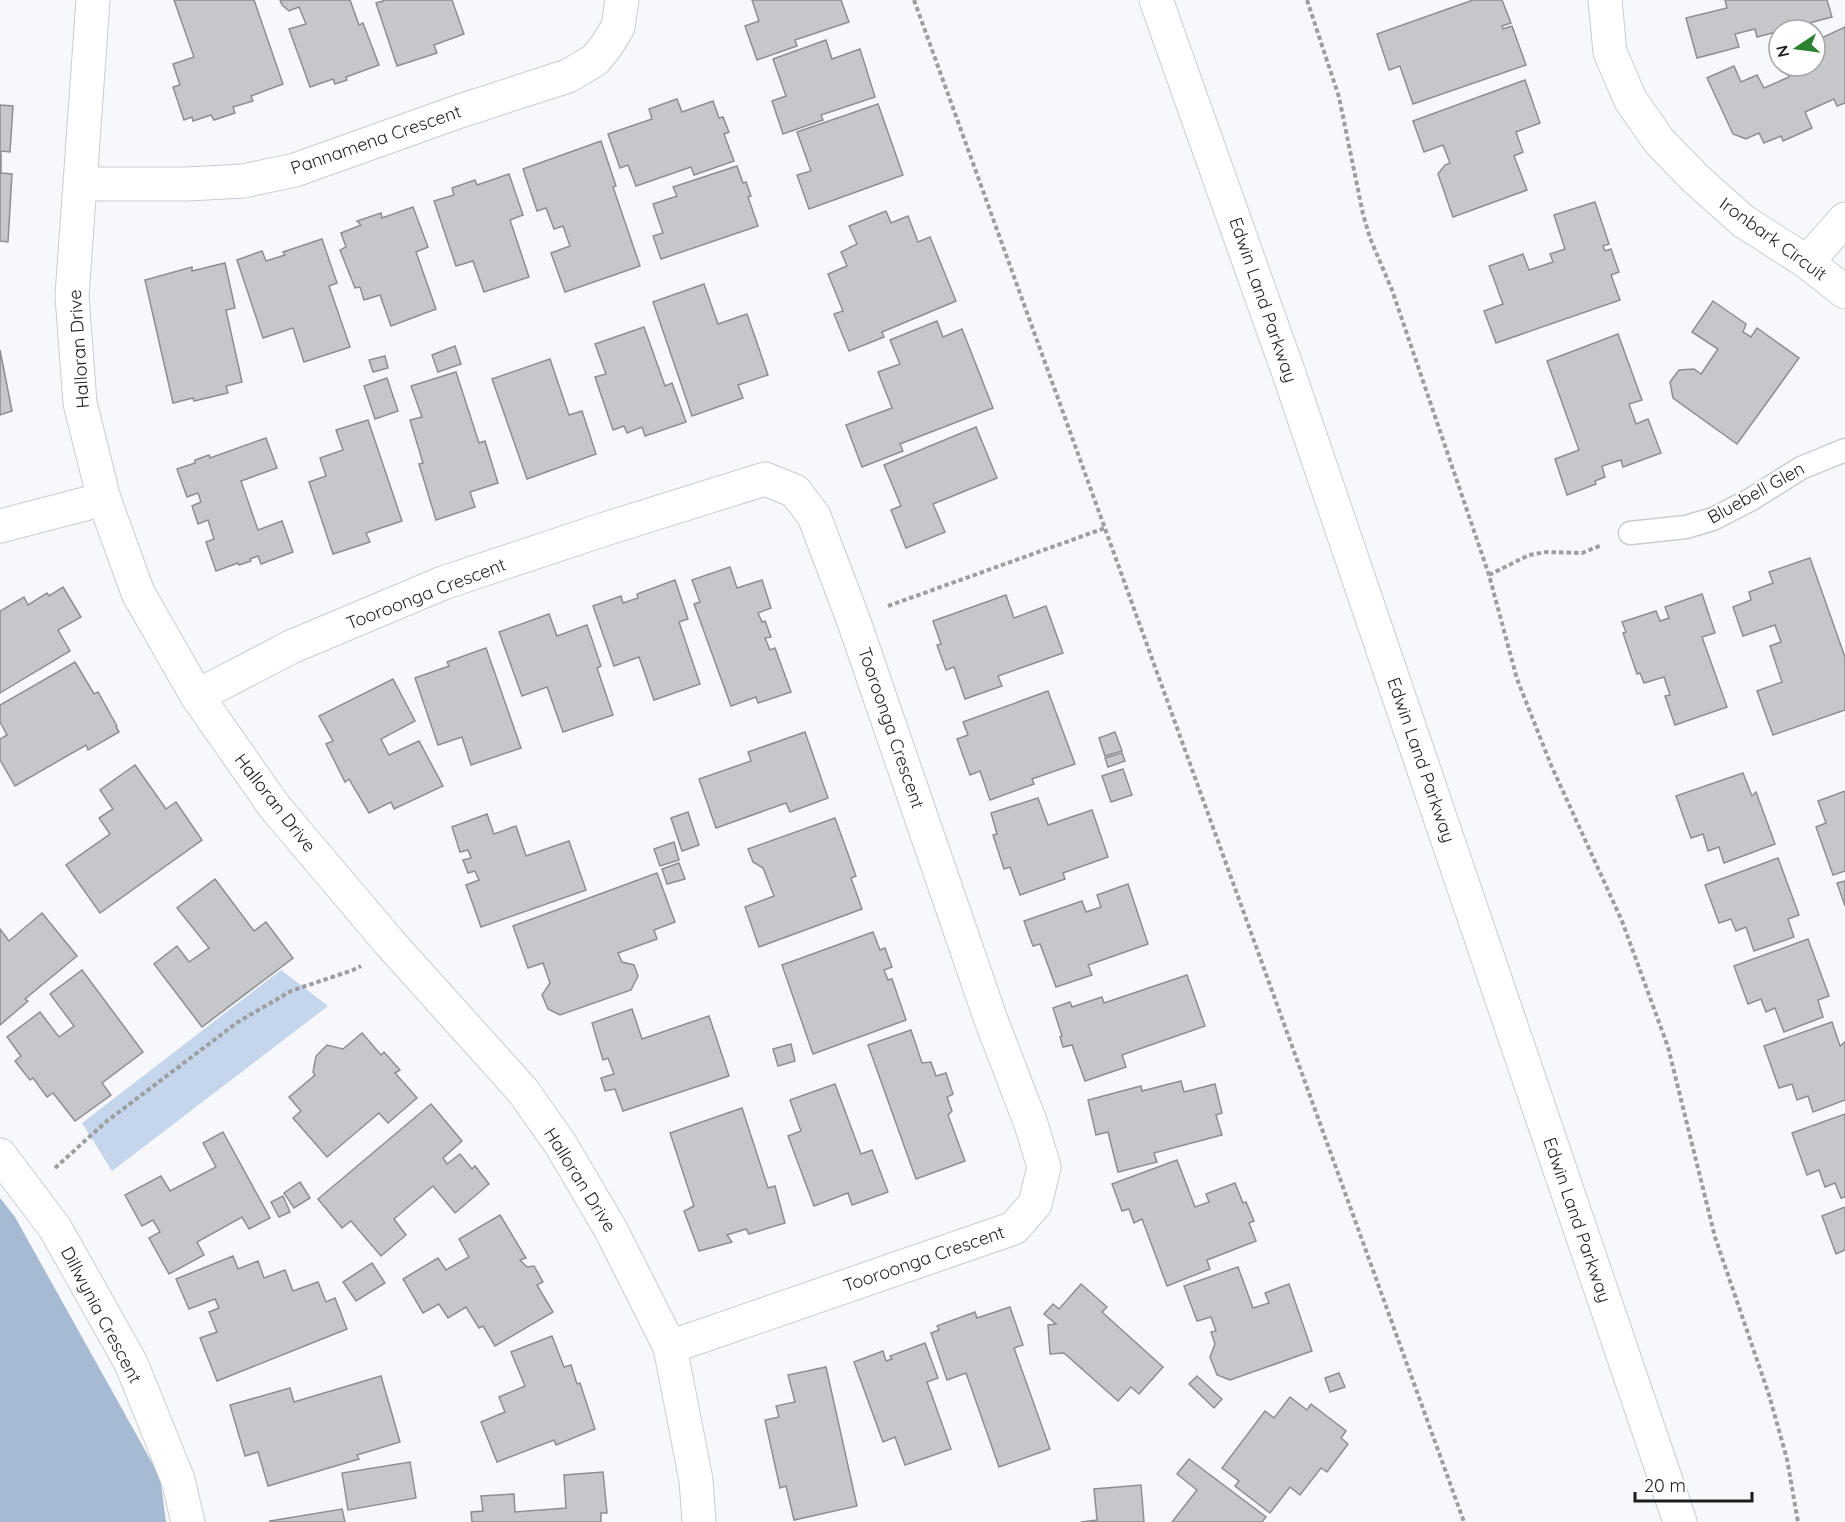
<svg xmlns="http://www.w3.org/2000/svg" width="1845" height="1522" font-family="Quicksand,sans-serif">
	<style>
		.green { fill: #c4d5ec }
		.forest { fill: #a7bad3 }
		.building { fill: #c5c7ca; stroke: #8d8f92; stroke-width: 1.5 }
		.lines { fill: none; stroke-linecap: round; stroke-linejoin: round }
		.lane-casing { stroke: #cacccf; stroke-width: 25 }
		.street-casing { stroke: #cacccf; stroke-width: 35 }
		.secondary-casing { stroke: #cacccf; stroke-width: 35 }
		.path { stroke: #9d9ea0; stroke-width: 4; stroke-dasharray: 4.5 3; stroke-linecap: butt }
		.lane { stroke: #fff; stroke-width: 22 }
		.street { stroke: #fff; stroke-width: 33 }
		.secondary { stroke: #fff; stroke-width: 33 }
		.labels { text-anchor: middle; stroke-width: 5; stroke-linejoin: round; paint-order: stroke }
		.street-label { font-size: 18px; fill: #1c1d1e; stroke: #fff }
	</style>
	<rect width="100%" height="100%" fill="#f6f8fb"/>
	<!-- green -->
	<polygon class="green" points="281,970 328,1006 112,1171 82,1123"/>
	<!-- forest -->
	<polygon class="forest" points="0,1198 15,1217 160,1477 166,1522 0,1522"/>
	<!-- building -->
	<g class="building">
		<polygon points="174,0 254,0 283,84 251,96 253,101 233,107 235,113 214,120 211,115 193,121 192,117 184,120 173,87 180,85 173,64 194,57"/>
		<polygon points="280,0 350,0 359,25 363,23 379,65 346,77 347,80 335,84 333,79 310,87 289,29 306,24 299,7 289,11 282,5"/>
		<polygon points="386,0 452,0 464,34 434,45 437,53 397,66 376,3"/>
		<polygon points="752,0 841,0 849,22 795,40 797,46 757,60 745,26 759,21"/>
		<polygon points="1473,0 1502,0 1511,23 1502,26 1503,29 1512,26 1526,65 1413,104 1400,66 1389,70 1377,34"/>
		<polygon points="1725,0 1827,0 1832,17 1757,37 1755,29 1735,34 1739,47 1697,58 1686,18 1727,8"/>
		<polygon points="1845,27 1845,103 1837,106 1834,99 1805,112 1812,128 1783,141 1781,136 1764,143 1759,133 1746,139 1733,134 1707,78 1734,66 1741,82 1757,75 1764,88 1789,77 1784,66 1815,66 1815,41"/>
		<polygon points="826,40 832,59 860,49 875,97 821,115 823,120 783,134 772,101 786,96 773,59"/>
		<polygon points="1525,80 1540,123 1516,132 1523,152 1514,156 1527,190 1453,217 1438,174 1445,165 1450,163 1443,145 1424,152 1413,121"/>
		<polygon points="677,99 682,112 713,101 719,118 723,117 729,132 724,134 734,161 694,175 691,167 636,186 628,165 620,168 608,134 652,119 649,109"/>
		<polygon points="878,104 903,175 809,209 797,175 811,171 797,132"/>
		<polygon points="0,105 13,106 10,152 1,151 1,173 12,174 8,242 0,241"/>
		<polygon points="601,141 616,186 613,187 640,266 565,292 551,253 570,246 563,226 554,229 546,208 537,211 523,169"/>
		<polygon points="737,166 743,183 746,182 751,196 748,197 758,226 661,259 653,236 663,233 653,204 677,196 673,187"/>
		<polygon points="509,174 523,215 510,220 529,277 484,292 473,261 456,266 434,201 454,195 452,188 475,180 477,185"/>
		<polygon points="1595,202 1609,244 1603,246 1605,251 1611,249 1619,272 1611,275 1620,300 1496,343 1484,311 1503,304 1489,266 1523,254 1529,270 1553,262 1550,254 1565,249 1554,215"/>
		<polygon points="413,207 428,247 416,252 436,309 391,326 380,295 364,300 360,287 355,288 340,250 346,247 341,233 361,225 357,221 381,213 382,218"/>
		<polygon points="886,211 891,223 908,216 918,242 930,237 956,301 882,332 884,337 849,351 834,314 843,311 828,274 847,266 841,252 857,244 849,226"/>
		<polygon points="322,239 337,283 329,286 350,347 304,362 293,328 263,338 237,260 262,251 266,261 285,255 283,252"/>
		<polygon points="225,263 235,308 226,310 242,382 226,386 228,393 194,401 193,398 173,403 145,280 192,267 192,271"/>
		<polygon points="704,284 718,324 747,314 768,375 738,385 743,398 692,416 653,302"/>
		<polygon points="1713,301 1746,324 1743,332 1751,337 1757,328 1799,358 1737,444 1673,398 1670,382 1679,370 1694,369 1701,374 1718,349 1692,332"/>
		<polygon points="937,321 943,337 962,329 993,408 900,444 903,451 862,467 846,425 892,408 878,372 900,364 890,340"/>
		<polygon points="644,327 665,386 672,383 686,422 645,436 642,427 627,433 624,426 613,430 595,377 606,374 595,344"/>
		<polygon points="1618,334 1642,400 1629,404 1636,424 1648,419 1661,453 1623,467 1621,460 1602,466 1605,477 1595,481 1596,484 1567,495 1555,459 1579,450 1547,361"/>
		<polygon points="455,346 461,364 438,372 432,355"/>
		<polygon points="0,350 12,411 0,415"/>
		<polygon points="385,356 388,368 373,372 369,360"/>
		<polygon points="550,359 569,415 582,411 596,454 527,479 492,379"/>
		<polygon points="456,372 479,443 485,441 498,483 470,492 475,507 436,520 419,464 423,463 410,420 422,417 411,386"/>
		<polygon points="387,378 398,411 375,419 364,386"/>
		<polygon points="368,420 402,521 366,533 370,542 333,554 309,482 326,476 320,458 343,450 336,430"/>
		<polygon points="976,427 997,478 933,504 945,532 906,548 891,510 901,506 884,465"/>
		<polygon points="266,438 277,468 241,481 258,530 282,521 293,552 261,564 258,556 250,559 251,561 239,565 238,563 216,571 206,542 214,539 208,520 198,524 192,506 201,502 198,493 187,497 177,469 195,463 195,460 209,455 210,458"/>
		<polygon points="1810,558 1845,657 1845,710 1773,735 1757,691 1782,682 1770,646 1781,642 1775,625 1743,636 1733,607 1751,600 1749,592 1773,583 1769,572"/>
		<polygon points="730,567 737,588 762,580 771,608 758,613 762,622 765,621 771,637 765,638 770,650 775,648 791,692 758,703 756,697 731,706 694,604 700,602 692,580"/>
		<polygon points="675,580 688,619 679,622 700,684 654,700 639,657 614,666 593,606 621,596 623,603 638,598 637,594"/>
		<polygon points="63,587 81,617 58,630 70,651 0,693 0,611 24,597 28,605 47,593 49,596"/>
		<polygon points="1702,594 1715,633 1702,637 1727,707 1675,725 1665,696 1670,695 1664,677 1644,683 1640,673 1637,674 1623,633 1626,632 1622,622 1656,611 1660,621 1669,618 1665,607"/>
		<polygon points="1006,595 1014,618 1046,606 1063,653 998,676 1002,686 965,699 954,667 946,670 937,645 941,644 933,621"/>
		<polygon points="549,614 557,636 587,625 601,666 597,668 613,715 563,732 547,687 522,696 499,632"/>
		<polygon points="486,648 521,748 471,765 462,737 438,745 415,678 449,666 447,662"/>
		<polygon points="75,662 94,694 98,692 117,726 116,727 119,732 88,750 86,745 15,786 0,760 0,739 7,735 0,722 0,705"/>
		<polygon points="393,679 415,721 381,739 389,755 419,741 443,786 394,809 391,802 369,813 349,779 345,782 326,744 333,741 319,716"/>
		<polygon points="1048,691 1075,764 1032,779 1034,784 990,800 980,771 970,775 957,739 968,735 963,722"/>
		<polygon points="805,732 828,798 790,812 786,803 716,828 699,779 751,761 748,752"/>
		<polygon points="1115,732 1122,751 1105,756 1099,738"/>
		<polygon points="1122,753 1125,761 1108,767 1105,758"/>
		<polygon points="135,765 166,809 176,802 202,840 100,913 66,865 110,834 99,818 113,809 100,790"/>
		<polygon points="1123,769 1132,795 1111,802 1102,776"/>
		<polygon points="1743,773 1752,796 1756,792 1775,844 1724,863 1719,847 1708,851 1703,834 1691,838 1676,796"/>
		<polygon points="1845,791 1845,871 1833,875 1816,827 1826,823 1818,801"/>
		<polygon points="1038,798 1048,825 1092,810 1108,857 1063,873 1065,879 1020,895 1010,867 1004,869 993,835 997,834 991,813"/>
		<polygon points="688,812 699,845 682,851 671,818"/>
		<polygon points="487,814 494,834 516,826 526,856 569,841 586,890 481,927 466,885 479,880 475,871 468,873 463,860 471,858 468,850 460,852 452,827"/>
		<polygon points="835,818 856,876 851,878 862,909 759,947 745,907 774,896 763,868 753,862 748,849"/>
		<polygon points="674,842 679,860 660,866 654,849"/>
		<polygon points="1778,858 1799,915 1788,919 1794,937 1754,951 1746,927 1736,931 1731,919 1719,923 1705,885"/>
		<polygon points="679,863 685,879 667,884 662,869"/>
		<polygon points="657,873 675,922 654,930 657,939 618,953 622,962 634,965 638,976 631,990 560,1015 548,1009 542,995 550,983 543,963 528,968 513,926"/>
		<polygon points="215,879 254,931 266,922 293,958 202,1027 154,964 177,946 189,962 209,948 177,908"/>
		<polygon points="1845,881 1845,906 1837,883"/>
		<polygon points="1128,884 1148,944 1088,965 1092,975 1056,987 1040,944 1033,946 1024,921 1082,901 1086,912 1101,907 1097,895"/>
		<polygon points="42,913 77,956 25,999 28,1001 0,1025 0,929 9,941"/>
		<polygon points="873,932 880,950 885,948 892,967 884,970 888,980 892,979 906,1020 813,1054 782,965"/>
		<polygon points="1808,939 1829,996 1818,1000 1823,1017 1784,1032 1775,1008 1766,1012 1761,999 1748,1004 1734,966"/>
		<polygon points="82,970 143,1052 102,1083 111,1095 75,1121 53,1093 47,1097 33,1078 30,1080 15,1061 21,1056 7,1037 40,1012 59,1037 74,1026 50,994"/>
		<polygon points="1187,975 1205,1026 1122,1055 1126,1067 1085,1081 1072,1045 1063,1047 1060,1037 1062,1036 1053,1008 1070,1002 1072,1007 1102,997 1104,1003"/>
		<polygon points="632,1009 642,1039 709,1016 729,1076 623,1111 615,1089 605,1091 601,1078 614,1074 608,1058 603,1060 592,1023"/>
		<polygon points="1832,1022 1840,1046 1845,1042 1845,1100 1813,1112 1808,1096 1797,1100 1792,1084 1779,1088 1764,1046"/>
		<polygon points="911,1030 922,1063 931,1062 936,1076 946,1073 953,1094 947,1097 952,1111 948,1115 965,1161 916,1179 868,1045"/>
		<polygon points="362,1033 381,1055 384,1052 400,1070 395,1073 417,1098 388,1123 379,1113 327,1157 293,1118 301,1111 289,1097 315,1075 313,1072 316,1056 327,1045 343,1049"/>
		<polygon points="791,1044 795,1061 778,1066 773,1049"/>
		<polygon points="1181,1081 1184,1092 1215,1084 1222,1113 1216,1115 1222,1135 1154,1153 1157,1162 1118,1172 1108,1132 1096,1135 1088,1100 1141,1086 1142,1091"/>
		<polygon points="835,1084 861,1154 872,1150 888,1192 852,1205 848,1193 814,1206 788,1136 801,1131 790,1100"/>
		<polygon points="431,1104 462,1141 443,1158 447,1164 460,1154 472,1169 475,1166 489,1184 455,1213 433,1186 394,1219 406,1235 381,1256 351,1221 342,1228 318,1199"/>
		<polygon points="742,1108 768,1188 775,1186 785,1223 749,1234 746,1229 727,1235 732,1242 699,1251 684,1211 694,1206 670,1133"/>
		<polygon points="1845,1114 1845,1197 1841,1198 1835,1183 1825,1187 1819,1170 1807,1175 1792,1133"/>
		<polygon points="223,1132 270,1218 249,1229 242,1217 197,1242 204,1255 169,1274 149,1238 160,1232 153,1220 142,1226 125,1195 161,1176 170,1191 216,1167 203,1143"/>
		<polygon points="1177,1160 1195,1207 1209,1202 1206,1194 1235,1183 1243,1203 1246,1202 1254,1221 1249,1223 1256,1241 1207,1260 1210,1269 1167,1286 1142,1219 1134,1223 1129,1209 1122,1211 1112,1184"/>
		<polygon points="300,1182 310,1198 294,1208 284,1193"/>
		<polygon points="283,1196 290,1212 279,1217 271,1202"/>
		<polygon points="1845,1207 1845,1250 1836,1254 1822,1216"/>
		<polygon points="500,1215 526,1258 520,1260 527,1267 534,1266 543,1282 537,1285 553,1312 495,1346 483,1326 479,1328 466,1307 448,1318 439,1304 423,1313 403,1279 438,1258 446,1270 469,1257 459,1239"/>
		<polygon points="233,1256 238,1269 258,1261 264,1278 285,1270 293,1291 318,1282 326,1302 335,1298 347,1329 217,1381 200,1338 217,1332 209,1312 219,1308 215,1299 189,1309 176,1279"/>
		<polygon points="372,1263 385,1283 356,1301 343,1282"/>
		<polygon points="1238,1267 1253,1308 1269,1303 1265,1293 1289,1284 1312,1351 1230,1380 1217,1375 1210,1357 1215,1344 1211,1332 1216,1331 1211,1317 1197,1321 1184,1286"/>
		<polygon points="1081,1284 1107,1307 1102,1312 1163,1367 1139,1394 1131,1387 1118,1401 1064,1353 1050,1354 1048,1325 1056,1324 1044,1314 1053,1304 1059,1309"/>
		<polygon points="1010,1307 1023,1345 1014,1348 1050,1449 999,1467 966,1373 947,1380 931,1333 939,1330 937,1326 975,1312 977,1318"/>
		<polygon points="552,1336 564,1367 571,1365 577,1384 580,1383 595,1429 556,1445 554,1440 497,1462 481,1422 505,1412 499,1397 525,1386 511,1352"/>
		<polygon points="925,1343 938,1378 927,1382 951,1449 905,1465 895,1437 883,1442 854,1362 883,1351 886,1361 892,1359 890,1356"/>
		<polygon points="826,1367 857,1506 794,1520 786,1486 780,1488 765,1420 779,1417 776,1406 795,1402 788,1375"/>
		<polygon points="1339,1373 1345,1387 1330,1392 1325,1378"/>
		<polygon points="381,1376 400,1442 357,1455 359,1459 268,1486 258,1452 245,1456 230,1405 290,1388 294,1402"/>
		<polygon points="1197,1376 1222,1399 1214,1408 1189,1384"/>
		<polygon points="1290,1397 1307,1410 1311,1404 1346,1431 1341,1438 1348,1444 1327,1472 1321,1468 1300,1495 1290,1487 1270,1513 1235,1486 1239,1481 1222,1468 1265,1411 1274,1418"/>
		<polygon points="1189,1459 1266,1517 1262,1522 1172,1522 1197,1490 1177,1474"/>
		<polygon points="410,1462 416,1498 348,1510 342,1473"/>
		<polygon points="603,1472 607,1513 601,1513 601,1522 472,1522 471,1512 483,1511 481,1496 514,1494 515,1512 566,1508 564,1475"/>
		<polygon points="1141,1485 1144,1522 1081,1522 1097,1520 1094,1489"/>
		<polygon points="342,1509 345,1522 271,1522 270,1521"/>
	</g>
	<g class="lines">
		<!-- lane casing -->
		<g class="lane-casing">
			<polyline id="lane" points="1630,533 1686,527 1713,519 1750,500 1801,468 1845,450"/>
		</g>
		<!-- street casing -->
		<g class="street-casing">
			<g id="street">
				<polyline points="1605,0 1610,52 1630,99 1659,141 1696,179 1743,221 1807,262 1845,292"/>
				<polyline points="82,184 187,184 243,181 295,170 460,111 568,76 595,60 607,45 618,27 622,0"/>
				<polyline points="1807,262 1845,219"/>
				<polyline points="0,526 104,499"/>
				<polyline points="197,696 291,647 443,583 602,530 765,479 795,491 814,516 853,619 991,1020 1031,1124 1044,1167 1035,1204 1014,1228 670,1347"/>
				<polyline points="0,1155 55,1228 131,1363 178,1480 188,1522"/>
			</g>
		</g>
		<!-- secondary casing -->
		<g class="secondary-casing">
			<g id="secondary">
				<polyline points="93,0 72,296 80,403 104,499 138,593 197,696 274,806 389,942 523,1091 561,1145 611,1230 670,1347 696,1480 699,1522"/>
				<polyline points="1156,0 1288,371 1680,1522"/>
			</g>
		</g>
		<!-- path -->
		<g class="path">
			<polyline points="914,0 1464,1522"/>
			<polyline points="1307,0 1339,97 1363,214 1370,238 1392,290 1489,575 1517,679 1551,765 1622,921 1668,1047 1715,1237 1769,1395 1787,1459 1798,1522"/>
			<polyline points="1489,575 1529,555 1546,552 1582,553 1602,545"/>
			<polyline points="888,606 1105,528"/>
			<polyline points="55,1168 107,1121 238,1022 291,991 353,970 361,966"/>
		</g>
		<!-- lane -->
		<use href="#lane" class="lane"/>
		<!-- street -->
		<use href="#street" class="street"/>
		<!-- secondary -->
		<use href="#secondary" class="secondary"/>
	</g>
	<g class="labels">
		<!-- street labels -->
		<g class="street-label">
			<text transform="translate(376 140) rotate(-19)" y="6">Pannamena Crescent</text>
			<text transform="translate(1773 239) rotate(36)" y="6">Ironbark Circuit</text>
			<text transform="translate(1263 300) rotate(71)" y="6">Edwin Land Parkway</text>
			<text transform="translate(79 349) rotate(-94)" y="6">Halloran Drive</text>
			<text transform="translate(1756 493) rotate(-29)" y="6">Bluebell Glen</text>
			<text transform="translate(426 594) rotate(-21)" y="6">Tooroonga Crescent</text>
			<text transform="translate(891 728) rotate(71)" y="6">Tooroonga Crescent</text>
			<text transform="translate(1421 760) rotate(71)" y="6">Edwin Land Parkway</text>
			<text transform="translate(275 803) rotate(52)" y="6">Halloran Drive</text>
			<text transform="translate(580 1180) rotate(58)" y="6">Halloran Drive</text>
			<text transform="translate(1577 1220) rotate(71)" y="6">Edwin Land Parkway</text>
			<text transform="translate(924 1259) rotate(-19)" y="6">Tooroonga Crescent</text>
			<text transform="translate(101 1315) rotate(62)" y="6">Dillwynia Crescent</text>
		</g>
	</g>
	<!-- north arrow -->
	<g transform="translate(1797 48) rotate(257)"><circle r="28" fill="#ffffff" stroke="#a4a5a5" stroke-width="1.5"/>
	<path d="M0-4.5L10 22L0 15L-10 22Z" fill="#2a8231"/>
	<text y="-9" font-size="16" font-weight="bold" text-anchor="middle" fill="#1c1d1e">N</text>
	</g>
	<!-- scale -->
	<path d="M1635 1492v9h117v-9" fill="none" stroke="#1c1d1e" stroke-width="3"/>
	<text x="1644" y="1492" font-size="18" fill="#1c1d1e" stroke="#ffffff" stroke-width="4.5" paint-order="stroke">20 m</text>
</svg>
